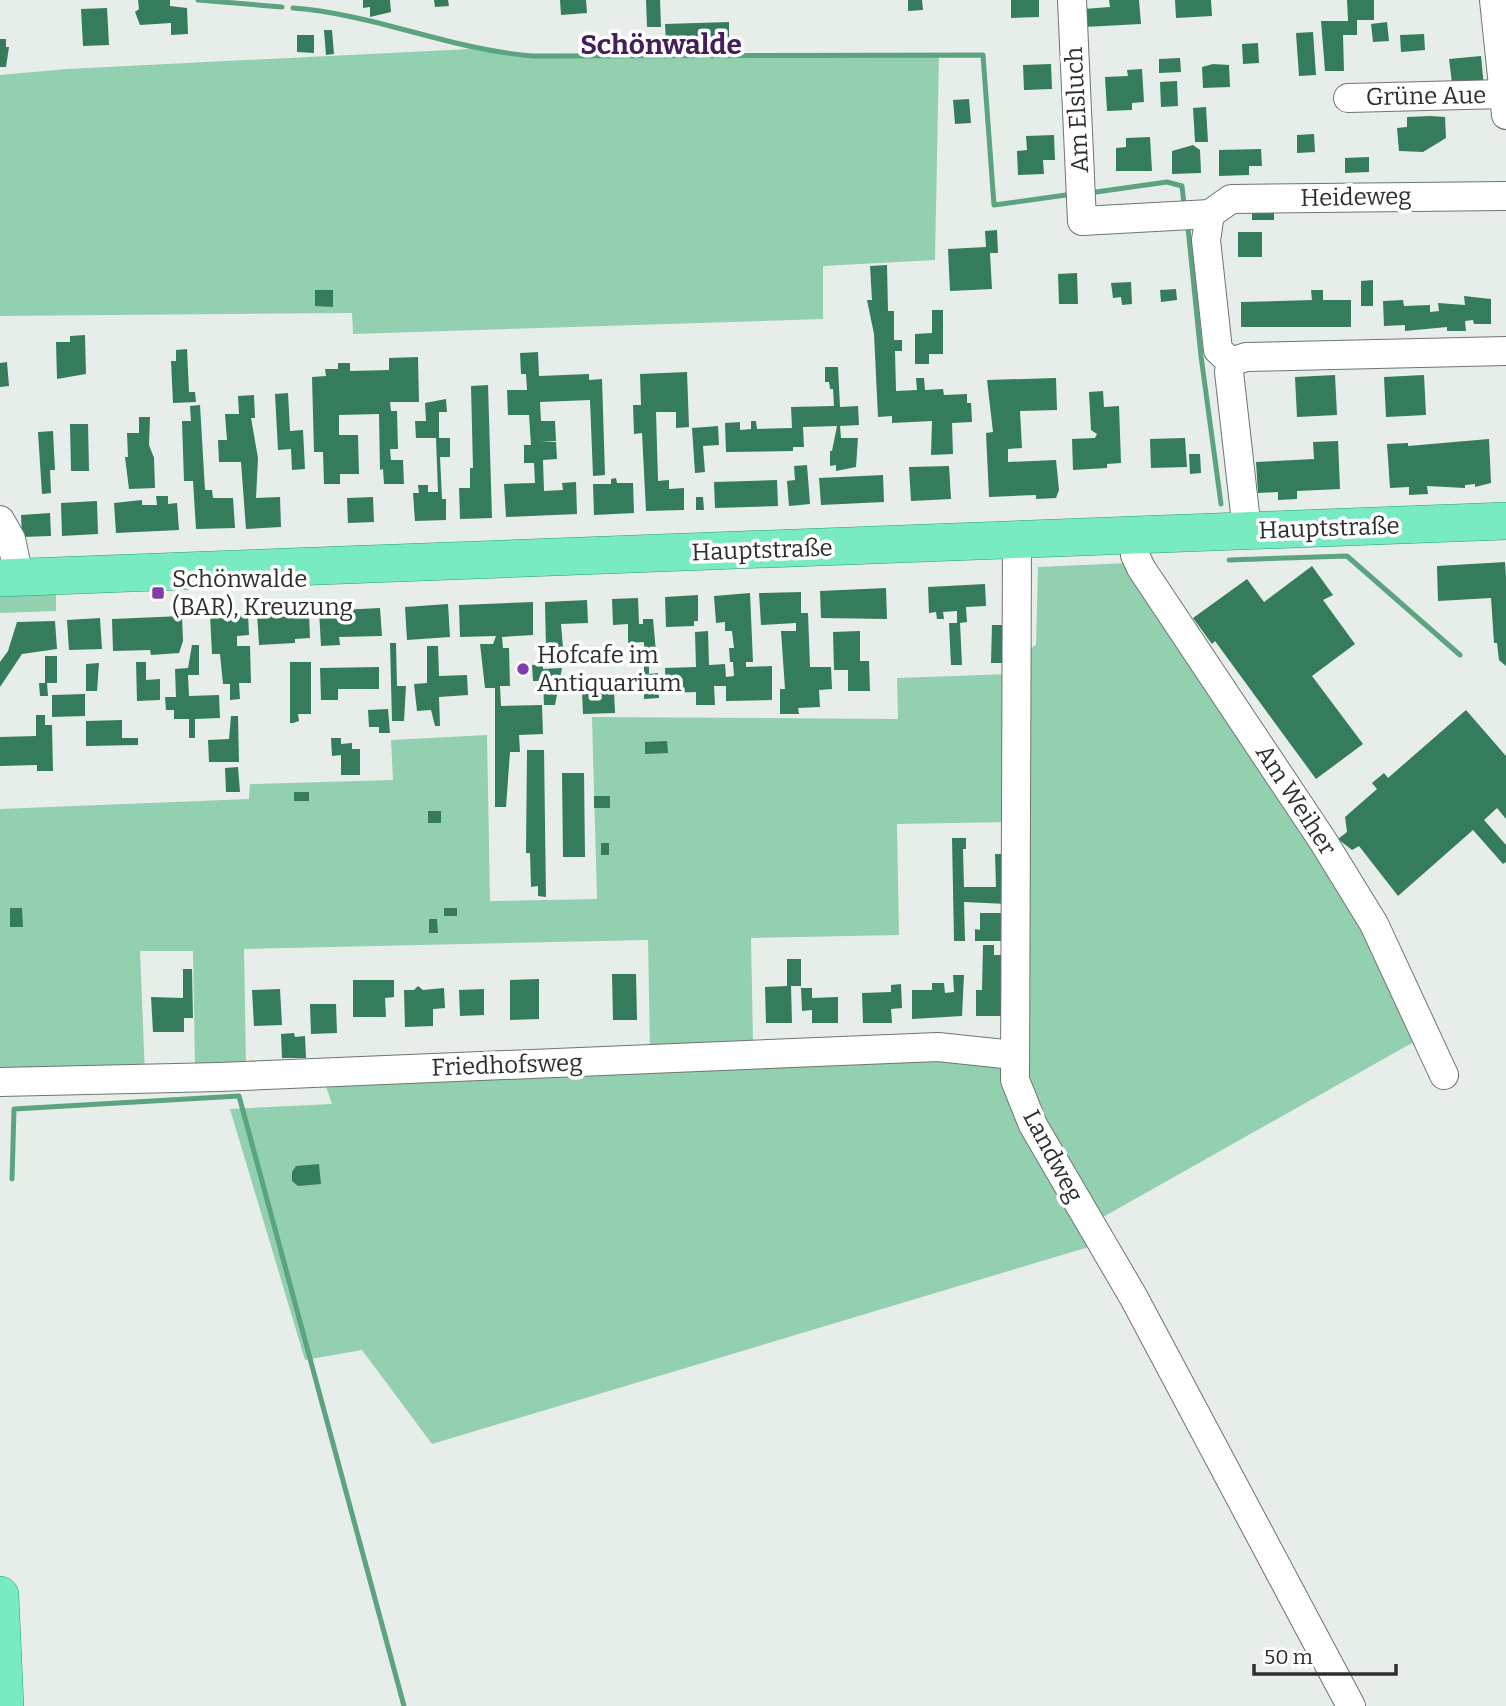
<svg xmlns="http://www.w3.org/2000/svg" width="1506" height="1706" font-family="Bitter,serif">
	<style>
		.green { fill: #93d0b0 }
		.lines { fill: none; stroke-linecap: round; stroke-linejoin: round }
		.stream { stroke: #5ca37f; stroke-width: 5 }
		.building { fill: #347c5b }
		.minor-casing { stroke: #6f7571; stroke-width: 30 }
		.major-casing { stroke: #24a172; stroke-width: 38 }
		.minor { stroke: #fff; stroke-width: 28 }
		.major { stroke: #79ebc1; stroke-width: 37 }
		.poi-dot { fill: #823aac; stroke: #fff; stroke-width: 2.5 }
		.labels { text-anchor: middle; stroke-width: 7; stroke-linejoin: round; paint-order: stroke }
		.street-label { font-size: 24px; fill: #2c2f2d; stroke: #fff }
		.poi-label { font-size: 24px; fill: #2c2f2d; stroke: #fff; text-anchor: start }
		.quarter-label { font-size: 28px; font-weight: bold; fill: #432158; stroke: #fff }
	</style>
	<rect width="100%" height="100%" fill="#e7eeea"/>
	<!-- green -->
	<g class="green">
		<polygon points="470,49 533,56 939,55 935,260 823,266 823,319 353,334 352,313 0,316 0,75 67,69"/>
		<polygon points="1127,563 1308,828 1419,1039 1096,1221 1014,1055 1021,654 1036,645 1038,567"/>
		<polygon points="0,591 56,591 56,611 0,613"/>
		<polygon points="1010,674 1010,822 897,824 899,935 751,938 753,1044 650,1050 648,940 244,949 246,1065 195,1067 193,951 140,951 145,1075 0,1075 0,809 249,799 250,784 393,780 391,740 487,735 490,901 597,899 592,717 898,719 897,678"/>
		<polygon points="1012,1057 1092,1246 432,1444 362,1350 305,1360 230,1109 332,1104 323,1078"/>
	</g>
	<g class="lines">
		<!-- stream -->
		<g class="stream">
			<polyline points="198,0 282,7"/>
			<path d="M293,8C375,14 451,50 533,56L983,55L994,205L1066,195"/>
			<polyline points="1096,192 1167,182 1182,186 1184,204"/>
			<polyline points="1188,228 1201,356 1221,504"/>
			<polyline points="1229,560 1347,556 1460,655"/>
			<polyline points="12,1179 14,1109 239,1096 404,1706"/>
		</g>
	</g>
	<!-- building -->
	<g class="building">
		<polygon points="138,0 170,0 170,6 187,8 188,34 171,35 171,23 140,25 135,12 139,9"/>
		<polygon points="363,0 390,0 391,12 370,17 370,7 363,8"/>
		<polygon points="434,0 448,0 449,6 435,7"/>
		<polygon points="560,0 586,0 587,13 561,15"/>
		<polygon points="646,0 660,0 661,27 647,27"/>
		<polygon points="908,0 922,0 923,10 908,11"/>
		<polygon points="1011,0 1039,0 1039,17 1011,18"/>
		<polygon points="1109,0 1139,0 1141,24 1084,27 1083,9 1110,7"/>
		<polygon points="1175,0 1211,0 1212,16 1176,18"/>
		<polygon points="1347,0 1374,0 1374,20 1357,20 1357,35 1343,35 1344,71 1325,71 1321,21 1348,21"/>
		<polygon points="107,8 109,45 83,46 81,9"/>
		<polygon points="729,22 729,40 666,42 665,24"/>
		<polygon points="1387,22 1389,41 1373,42 1371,24"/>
		<polygon points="324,30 332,30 334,54 326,55"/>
		<polygon points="1313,32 1316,75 1299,76 1296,33"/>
		<polygon points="1424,34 1425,50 1401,52 1400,35"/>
		<polygon points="297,35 314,35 314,53 297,52"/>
		<polygon points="0,39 6,39 6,47 9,47 6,67 0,67"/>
		<polygon points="1258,43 1259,63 1243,64 1242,44"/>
		<polygon points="1481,56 1484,87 1453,91 1449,59"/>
		<polygon points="1180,58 1181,72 1159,73 1159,59"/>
		<polygon points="1051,64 1052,89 1024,90 1023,65"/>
		<polygon points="1213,64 1229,65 1230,87 1203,88 1202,67"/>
		<polygon points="1142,69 1144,102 1132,103 1132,110 1107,111 1105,77 1128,76 1127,70"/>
		<polygon points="1177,81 1178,106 1161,107 1160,82"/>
		<polygon points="969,99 971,123 955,124 953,100"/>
		<polygon points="1206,107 1208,142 1195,142 1193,108"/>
		<polygon points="1430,116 1445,117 1446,138 1423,152 1399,151 1397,128 1407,127 1407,117"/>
		<polygon points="1314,134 1315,152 1297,153 1297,135"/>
		<polygon points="1054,135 1055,160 1043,160 1044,174 1018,175 1017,151 1027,150 1026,136"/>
		<polygon points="1150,137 1152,171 1116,171 1116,148 1126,147 1126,138"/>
		<polygon points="1193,145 1200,150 1201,173 1172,174 1172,151"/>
		<polygon points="1261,149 1262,166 1249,166 1249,175 1219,176 1219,150"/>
		<polygon points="1369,157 1369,172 1345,173 1345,158"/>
		<rect x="1252" y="207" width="22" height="13"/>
		<polygon points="997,230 998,253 990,253 992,289 950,291 948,249 986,247 985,231"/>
		<rect x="1238" y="232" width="24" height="25"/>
		<polygon points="887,265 888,311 894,311 894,340 902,340 902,351 895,351 896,391 917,390 916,378 924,378 925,390 943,389 944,395 967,394 967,403 971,403 972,422 952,423 953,454 931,455 932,421 892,423 892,416 878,417 874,334 867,300 872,300 870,266"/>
		<polygon points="1077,273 1078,304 1059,304 1058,274"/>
		<polygon points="1373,280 1373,306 1361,306 1361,281"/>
		<polygon points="1131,282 1132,304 1122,305 1121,297 1113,298 1111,283"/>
		<polygon points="1176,289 1177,300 1161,302 1160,290"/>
		<polygon points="315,290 333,290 333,307 315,306"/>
		<polygon points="1311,290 1323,290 1323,300 1351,300 1351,327 1241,327 1241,302 1312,300"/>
		<polygon points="1464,296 1491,299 1491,324 1474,324 1473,320 1465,321 1466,331 1447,331 1447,327 1405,331 1405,325 1384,326 1383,301 1403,300 1404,306 1430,305 1430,312 1439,311 1438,303 1465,305"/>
		<polygon points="932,310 943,310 943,354 929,354 929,364 915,364 915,334 932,333"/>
		<polygon points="85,335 86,374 57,379 56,342 70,342 70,336"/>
		<polygon points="187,349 189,392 195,392 196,402 173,403 171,361 176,361 176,350"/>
		<polygon points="538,352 539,376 589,374 589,380 602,379 605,475 593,476 590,400 540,402 541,421 555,421 556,441 541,442 556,442 557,459 543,460 544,491 563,490 562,483 576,482 577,514 506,517 504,484 535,483 534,463 524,463 524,445 531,445 529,415 508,415 507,390 527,390 526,374 521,374 520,353"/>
		<polygon points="418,357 419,402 390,402 391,411 397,411 398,449 390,449 391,460 403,460 404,484 384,484 383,469 380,470 379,414 339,415 339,435 358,435 359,474 340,474 340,484 324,484 323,452 314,452 312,377 326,376 325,369 338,369 338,363 350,363 350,371 389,370 389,358"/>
		<polygon points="7,362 9,386 0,387 0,363"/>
		<polygon points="825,367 838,367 840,407 858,406 859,425 840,426 841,438 858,438 856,467 836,471 836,465 830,466 830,451 832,451 837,426 803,427 804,447 793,447 793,451 726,452 725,423 740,422 740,430 751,429 751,421 756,421 757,429 792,428 791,407 834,406 833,389 830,389 829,382 825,382"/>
		<polygon points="687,372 689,427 676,428 676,412 656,412 658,481 669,480 669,489 684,488 684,510 646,511 642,433 634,434 633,405 641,405 640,374"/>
		<polygon points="1335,375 1337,415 1297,417 1295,377"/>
		<polygon points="1424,375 1426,415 1386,417 1384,377"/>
		<polygon points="1056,378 1057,410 1020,411 1022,448 1008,449 1008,462 1056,460 1059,490 1056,498 1036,499 1036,495 989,497 986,433 993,432 987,380"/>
		<polygon points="488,385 492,518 460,519 459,488 470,488 470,468 473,468 471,386"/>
		<polygon points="1103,391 1104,407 1119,406 1121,463 1107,464 1107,468 1073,470 1072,439 1095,438 1097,434 1091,430 1089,392"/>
		<polygon points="288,393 290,431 303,430 305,469 292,470 291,449 278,450 275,394"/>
		<polygon points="254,395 255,418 251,418 258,458 256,498 280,497 281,527 246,529 241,462 219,462 218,440 227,440 225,414 239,414 238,396"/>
		<polygon points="446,399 447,412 439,412 439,438 450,438 450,457 440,457 442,499 446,499 446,520 415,521 413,493 419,493 418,485 428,485 428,492 438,492 436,438 416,438 415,421 426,421 425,403"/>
		<polygon points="200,405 205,490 212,490 213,498 233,498 235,528 196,529 193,481 184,481 182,421 191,421 190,406"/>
		<polygon points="139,417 150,417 149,445 154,458 155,488 129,489 125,457 128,457 127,433 139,433"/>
		<polygon points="70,424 88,424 89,471 71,471"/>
		<polygon points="718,426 719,445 703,446 705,472 695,473 692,428"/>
		<polygon points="53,431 55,470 50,470 51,493 42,494 38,432"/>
		<polygon points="1185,438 1187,467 1151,468 1150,439"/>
		<polygon points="1489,439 1491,483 1475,487 1475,484 1465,485 1465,488 1427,486 1428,494 1409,495 1409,487 1390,488 1387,444 1408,443 1408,446"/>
		<polygon points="1338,441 1340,489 1297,491 1297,499 1278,500 1278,492 1258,493 1256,462 1314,459 1313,442"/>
		<polygon points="1189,454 1200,454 1201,473 1190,474"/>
		<polygon points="807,465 810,504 789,506 787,481 795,480 794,466"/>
		<polygon points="949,466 951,499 911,501 909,467"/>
		<polygon points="883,475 884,502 821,505 819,478"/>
		<polygon points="616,478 617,483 633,483 634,513 594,515 593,484 611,484 611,479"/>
		<polygon points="777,480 778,506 715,508 714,482"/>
		<polygon points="156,496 168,496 168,504 177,503 179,530 116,533 114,503 142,500 142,505 157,505"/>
		<polygon points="373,497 374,522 348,523 347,498"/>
		<polygon points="696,497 703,497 704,510 696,510"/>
		<polygon points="97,501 98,534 62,536 61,503"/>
		<polygon points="50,513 51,536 22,537 21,515"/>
		<polygon points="1505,562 1506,577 1506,666 1499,660 1497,643 1494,643 1491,598 1438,601 1437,566"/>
		<polygon points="1312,566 1333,595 1323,600 1355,644 1312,676 1363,744 1316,779 1215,641 1212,644 1193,618 1247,579 1264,602"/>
		<polygon points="985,584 986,606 966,607 967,622 960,623 962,665 951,665 949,623 957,623 957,611 943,612 944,619 937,619 936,612 929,613 928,587"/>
		<polygon points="886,588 887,619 821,618 820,591"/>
		<polygon points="801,592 801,613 808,613 810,667 831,667 832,689 819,690 820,707 798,708 799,714 780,714 780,689 785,689 781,631 796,631 796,623 761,625 759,593"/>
		<polygon points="750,593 753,662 746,662 746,667 772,666 772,700 726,701 726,686 714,686 715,705 696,705 696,692 666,693 665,668 696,667 695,632 708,631 709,665 725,664 726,677 734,676 733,662 730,662 729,648 734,648 732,631 725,631 725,622 716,623 714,596"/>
		<polygon points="698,595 698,621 694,621 694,626 666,627 665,597"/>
		<polygon points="638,598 639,624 643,624 643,619 653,619 657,663 649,663 649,674 658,673 659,698 644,699 644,642 628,643 628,624 613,625 612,599"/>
		<polygon points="587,600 588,623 561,624 563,647 546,648 545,602"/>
		<polygon points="533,602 533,635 502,637 503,648 509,648 510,686 500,686 501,706 542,705 543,734 519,735 520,752 510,752 506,807 495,807 495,688 485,688 480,644 493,644 496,636 460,637 459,605"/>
		<polygon points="448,604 450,637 407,640 405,607"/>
		<polygon points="380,608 382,636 339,637 340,645 321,646 319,611"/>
		<polygon points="293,611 293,614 309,613 310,638 295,639 295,643 259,645 257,613"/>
		<polygon points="248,613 249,635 237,636 237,646 250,646 251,683 239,683 240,699 230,700 230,684 223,684 220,654 212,654 210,615"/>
		<polygon points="182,616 183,641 179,653 151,655 150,650 113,651 112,619"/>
		<polygon points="100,618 102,649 69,650 67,620"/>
		<polygon points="55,621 57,649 22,654 0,687 0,662 8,651 17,622"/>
		<polygon points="992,625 1005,625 1005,663 991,663"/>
		<polygon points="860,631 860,661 869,661 870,691 848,691 848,670 834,670 833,632"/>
		<polygon points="390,643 396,643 397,686 406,686 404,721 392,721"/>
		<polygon points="192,645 199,645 199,675 188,675 189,696 219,695 220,718 195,719 195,738 189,738 189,719 174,719 174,710 166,710 165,697 176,697 175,669 188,668"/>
		<polygon points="427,646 438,646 439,676 467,675 468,695 439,697 440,726 435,726 431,710 417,711 414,684 427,683"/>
		<polygon points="45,656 57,656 57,683 47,683 48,696 40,696 39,683 45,683"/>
		<polygon points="136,662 146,662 146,680 160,679 160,700 137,701"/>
		<polygon points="290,662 311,662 311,714 298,714 299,721 293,723 290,723"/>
		<polygon points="99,663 97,691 86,691 86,664"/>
		<polygon points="543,664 543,669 562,668 555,705 544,705 543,681 533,681 532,665"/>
		<polygon points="379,667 379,689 338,689 338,700 321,700 320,668"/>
		<polygon points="614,690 615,713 583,714 582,692"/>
		<polygon points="85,694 85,716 52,717 52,695"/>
		<polygon points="388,709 390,733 379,733 379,727 369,727 368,710"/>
		<polygon points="1466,710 1506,756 1506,819 1497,808 1484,820 1506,845 1506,862 1503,864 1473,830 1398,896 1359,846 1352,850 1338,839 1347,832 1345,817 1377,789 1372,783 1384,773 1388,778"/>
		<polygon points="36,715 45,715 45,725 52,725 53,771 37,771 37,765 0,766 0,737 36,736"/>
		<polygon points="231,716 238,716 239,762 209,762 208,740 229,739"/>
		<polygon points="122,720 122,738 138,738 138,745 86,746 86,721"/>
		<polygon points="331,738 341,738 341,744 352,743 352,749 360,749 360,775 341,775 341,755 332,756"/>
		<polygon points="667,741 668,753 645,754 645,742"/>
		<polygon points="527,750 544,750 546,897 538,896 538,886 531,887 530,853 526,853"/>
		<polygon points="238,767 240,792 226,792 225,768"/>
		<polygon points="562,773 584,773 585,857 563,857"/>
		<rect x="294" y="792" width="15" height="9"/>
		<rect x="594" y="796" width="16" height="12"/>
		<rect x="428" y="811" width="13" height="12"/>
		<polygon points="952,838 966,838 966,849 963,849 964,887 996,887 995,854 1006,854 1007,904 964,902 965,941 954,941"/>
		<rect x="601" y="843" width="8" height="12"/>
		<polygon points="10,908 22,908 23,927 10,927"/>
		<rect x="444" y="908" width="13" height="8"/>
		<polygon points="980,913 1007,913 1007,941 975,941 975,929 980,930"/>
		<polygon points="429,919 437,919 438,933 429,933"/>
		<polygon points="983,945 994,945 994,955 1006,955 1008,1016 976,1016 976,990 982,990"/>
		<polygon points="787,959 801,959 801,986 791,986 792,1023 766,1023 765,987 787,986"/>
		<polygon points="183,969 192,969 193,1018 184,1018 184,1032 153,1032 151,997 183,998"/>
		<polygon points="612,974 636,974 637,1020 613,1020"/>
		<polygon points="953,975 964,975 962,1016 912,1019 912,990 932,990 932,983 944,983 945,993 954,992"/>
		<polygon points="539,979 539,1019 510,1020 510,980"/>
		<polygon points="353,980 394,980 394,997 385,998 386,1017 353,1017"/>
		<polygon points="901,984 902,1008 891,1009 892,1023 863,1023 862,993 891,992 891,985"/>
		<polygon points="418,986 423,990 444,988 445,1008 433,1009 433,1026 405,1027 404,990 414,990"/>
		<polygon points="801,988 812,988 812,998 838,997 838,1023 812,1023 812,1010 802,1011"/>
		<polygon points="280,989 282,1025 254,1026 252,990"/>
		<polygon points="484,989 484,1015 460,1016 459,990"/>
		<polygon points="310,1004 336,1004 337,1033 311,1034"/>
		<polygon points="294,1033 295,1037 305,1036 306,1058 282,1058 281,1034"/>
		<polygon points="319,1164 321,1184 298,1186 292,1181 292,1172 296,1166"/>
	</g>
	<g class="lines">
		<!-- minor casing -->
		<g class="minor-casing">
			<g id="minor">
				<polyline points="1072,0 1082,221 1210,214 1231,199 1506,196"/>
				<polyline points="1494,0 1506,115"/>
				<polyline points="1348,98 1504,94"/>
				<polyline points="1210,214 1206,240 1218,350 1231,362"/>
				<polyline points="0,520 11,539 19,577"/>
				<polyline points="1247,531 1229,372 1231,362 1246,357 1506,351"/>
				<polyline points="1134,536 1135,555 1141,568 1323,841 1374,924 1444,1075"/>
				<polyline points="1017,540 1015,1080 1033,1125 1134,1298 1351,1706"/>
				<polyline points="0,1082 219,1077 938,1047 1014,1055"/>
			</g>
		</g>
		<!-- major casing -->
		<g class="major-casing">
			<g id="major">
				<polyline points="0,578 1506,521"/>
				<polyline points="0,1595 5,1706"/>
			</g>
		</g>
		<!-- minor -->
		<use href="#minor" class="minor"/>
		<!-- major -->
		<use href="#major" class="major"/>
	</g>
	<!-- markers -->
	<g class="poi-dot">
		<rect x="151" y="586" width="14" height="14" rx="3.5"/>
		<circle cx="523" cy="669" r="7"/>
	</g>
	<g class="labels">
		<!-- street labels -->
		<g class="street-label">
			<text transform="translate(1426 96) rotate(-1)" y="8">Grüne Aue</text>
			<text transform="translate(1077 110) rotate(-93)" y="8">Am Elsluch</text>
			<text transform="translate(1356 197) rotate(-1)" y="8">Heideweg</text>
			<text transform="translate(1329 528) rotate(-2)" y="8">Hauptstraße</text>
			<text transform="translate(762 550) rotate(-2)" y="8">Hauptstraße</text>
			<text transform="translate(1296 800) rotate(57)" y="8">Am Weiher</text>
			<text transform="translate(507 1065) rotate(-2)" y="8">Friedhofsweg</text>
			<text transform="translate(1053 1156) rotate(62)" y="8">Landweg</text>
		</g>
		<!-- poi labels -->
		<g class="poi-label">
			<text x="172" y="587">Schönwalde<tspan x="172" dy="28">(BAR), Kreuzung</tspan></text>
			<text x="537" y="663">Hofcafe im<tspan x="537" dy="28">Antiquarium</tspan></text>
		</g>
		<!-- quarter labels -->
		<g class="quarter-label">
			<text x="661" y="54">Schönwalde</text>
		</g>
	</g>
	<!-- scale -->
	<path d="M1254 1664v10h142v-10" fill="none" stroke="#2c2f2d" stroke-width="3.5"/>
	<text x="1264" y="1664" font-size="21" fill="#2c2f2d" stroke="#ffffff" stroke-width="5" paint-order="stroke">50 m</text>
</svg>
